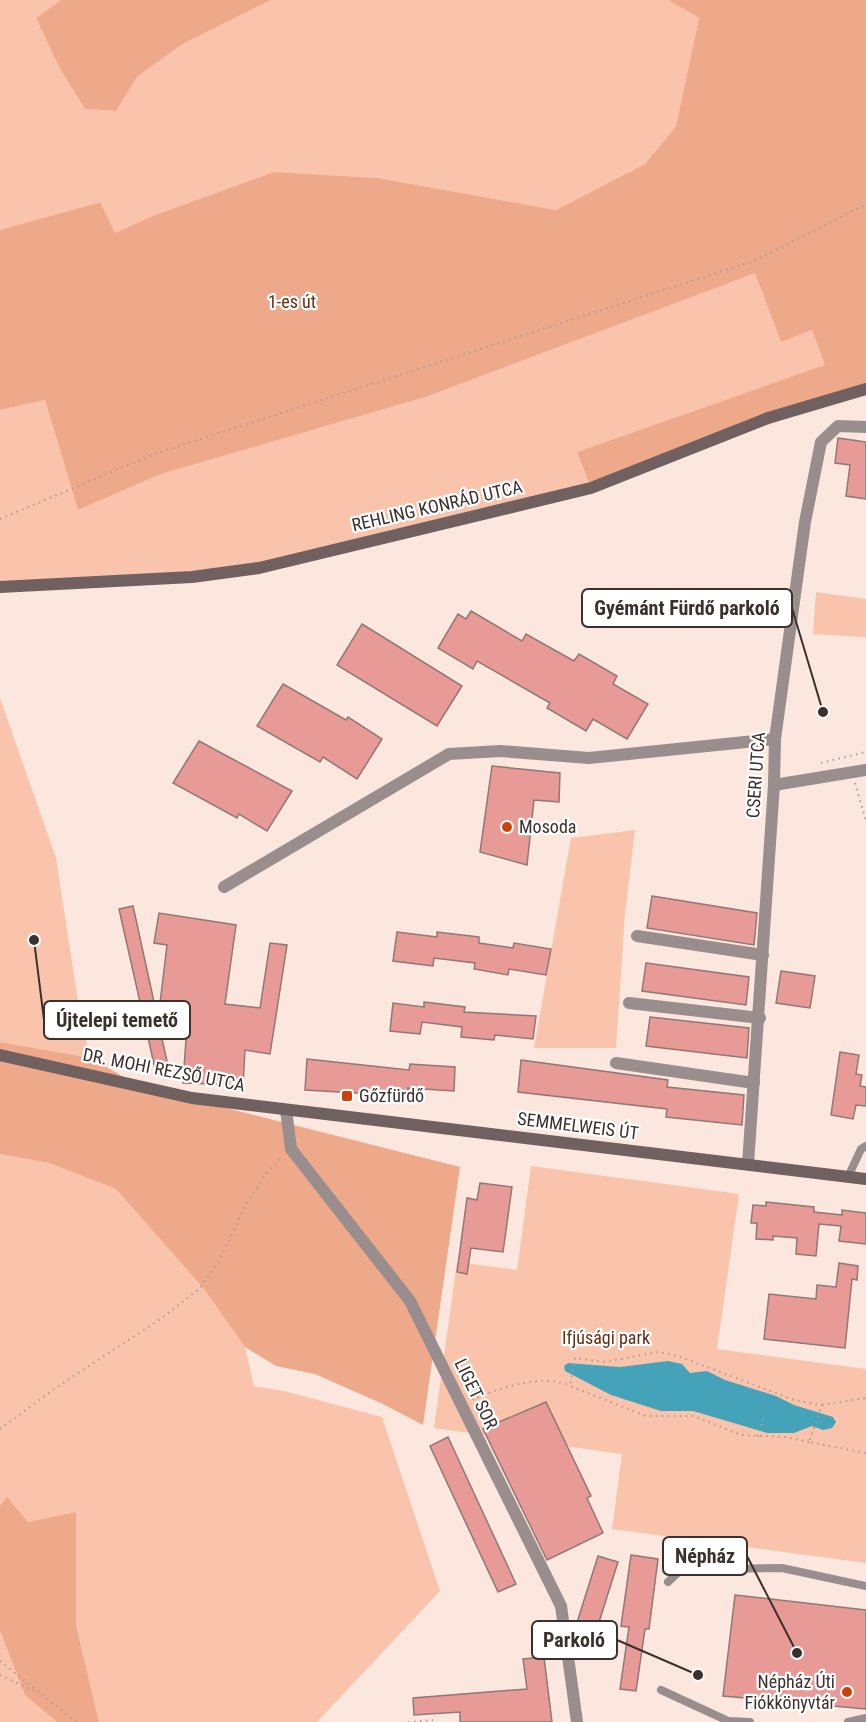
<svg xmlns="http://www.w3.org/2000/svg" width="866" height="1722" font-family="'Roboto Condensed',sans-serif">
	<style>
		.green { fill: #fac3ac }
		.forest { fill: #eea88a }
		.water { fill: #45a3b9 }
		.building { fill: #e79a96; stroke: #917775; stroke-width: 1.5 }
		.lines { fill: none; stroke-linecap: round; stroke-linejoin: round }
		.path { stroke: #ad9c95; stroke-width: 2; stroke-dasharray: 1.5 4.5; stroke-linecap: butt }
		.lane { stroke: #998d8d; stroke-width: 8 }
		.street { stroke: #998d8d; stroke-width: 12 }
		.secondary { stroke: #716060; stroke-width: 12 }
		.poi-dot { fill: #ca430d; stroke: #fff; stroke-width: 2 }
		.labels { text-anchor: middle; stroke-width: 4.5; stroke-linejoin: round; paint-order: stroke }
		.park-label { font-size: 18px; fill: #6a2c0d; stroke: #fff }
		.street-label { font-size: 18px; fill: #3a302c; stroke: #fff }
		.poi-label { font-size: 18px; fill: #3a302c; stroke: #fff; text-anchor: start }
		.leader { fill: none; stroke: #3a302c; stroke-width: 2 }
		.callout-dot { fill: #3a302c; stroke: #fff; stroke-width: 2 }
		.callout { fill: #fff; stroke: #3a302c; stroke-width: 2 }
		.callout-label { font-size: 20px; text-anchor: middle; font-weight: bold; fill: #3a302c }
	</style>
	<rect width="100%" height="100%" fill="#fce7de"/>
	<!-- green -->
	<g class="green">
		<polygon points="0,0 61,0 36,18 60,69 85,109 115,111 137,77 181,45 271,0 668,0 699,18 676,126 645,164 556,210 378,178 274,172 155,215 115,233 99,202 0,230"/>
		<polygon points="755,272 781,342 812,330 826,365 577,452 591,488 259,568 0,587 0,410 45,400 78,510 161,474 427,397"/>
		<polygon points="816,592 866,599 866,637 813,634"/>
		<polygon points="0,698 56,858 81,1021 91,1058 0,1042"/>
		<polygon points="635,830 625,913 616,1048 534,1048 571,838"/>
		<polygon points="0,1154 49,1163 116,1189 204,1289 245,1347 254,1386 284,1391 382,1417 440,1591 317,1722 99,1722 76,1625 76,1512 28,1522 7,1498 0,1506"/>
		<polygon points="531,1166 739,1194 717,1349 866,1369 866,1563 612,1529 622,1454 434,1428 457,1262 517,1270"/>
		<polygon points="0,1631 25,1695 57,1722 0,1722"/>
	</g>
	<!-- forest -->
	<g class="forest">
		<polygon points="61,0 271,0 181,45 137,77 116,111 85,109 60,69 36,18"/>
		<polygon points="668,0 866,0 866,389 591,488 577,452 825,365 812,330 781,342 755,273 426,397 161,474 78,510 45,400 0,410 0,230 100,202 115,233 155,215 274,172 378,178 556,210 645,164 676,126 699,18"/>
		<polygon points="0,1042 91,1058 139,1086 460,1167 423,1425 383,1404 315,1374 276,1366 245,1347 204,1289 116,1189 49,1163 0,1154"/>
		<polygon points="7,1497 28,1522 76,1512 76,1625 99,1722 57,1722 25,1695 0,1631 0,1506"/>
	</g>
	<!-- water -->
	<polygon class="water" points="668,1361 682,1364 690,1373 707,1371 725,1380 776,1396 794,1405 833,1417 836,1422 832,1428 823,1430 812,1426 794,1433 767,1433 693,1411 661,1411 611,1395 565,1371 564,1366 568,1363 620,1367"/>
	<!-- building -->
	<g class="building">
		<polygon points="838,438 866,442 866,499 846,496 850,465 835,463"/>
		<polygon points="471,611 522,641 526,634 574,661 579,654 617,676 613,684 648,704 627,739 593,719 586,731 547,708 550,703 477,661 473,669 438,648 458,614 466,619"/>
		<polygon points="362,624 462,686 437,726 337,665"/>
		<polygon points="283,684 346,720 348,717 382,739 357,779 323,757 320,762 257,726"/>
		<polygon points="199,741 292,791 267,831 239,814 237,818 173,783"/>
		<polygon points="492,766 560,773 559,802 534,800 527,865 480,852"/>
		<polygon points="652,896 757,913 754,945 647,928"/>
		<polygon points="133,906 158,1020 167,945 154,943 159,913 236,925 225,1004 260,1008 270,943 287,945 270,1054 245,1050 243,1085 183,1083 187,1024 158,1021 169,1070 156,1073 119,909"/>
		<polygon points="397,932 437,937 437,932 479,937 479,943 513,948 514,943 551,949 546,975 509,969 508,975 474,969 475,963 434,958 433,966 393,961"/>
		<polygon points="646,963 749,977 746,1005 642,991"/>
		<polygon points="781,971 815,976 810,1008 776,1003"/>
		<polygon points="424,1002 465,1007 464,1012 536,1016 533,1039 495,1035 494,1040 461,1037 462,1027 422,1022 420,1034 390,1031 393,1003 424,1007"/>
		<polygon points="650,1017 749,1028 747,1058 646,1046"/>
		<polygon points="840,1052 859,1055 856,1074 862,1075 860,1086 866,1087 866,1106 856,1105 853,1119 831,1115"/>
		<polygon points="307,1059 409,1070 410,1064 455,1067 454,1091 408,1088 408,1096 305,1090"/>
		<polygon points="521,1060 668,1080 667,1087 744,1095 742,1125 666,1117 667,1109 518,1092"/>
		<polygon points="480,1183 512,1187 503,1252 471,1248 467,1274 457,1272 467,1198 477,1200"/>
		<polygon points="766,1202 814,1207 814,1212 842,1215 842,1210 866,1213 866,1244 839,1241 841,1226 819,1224 816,1256 796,1254 797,1238 773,1236 773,1240 756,1239 757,1223 751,1223 753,1205 766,1206"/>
		<polygon points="839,1263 858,1266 857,1280 852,1279 845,1348 764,1339 769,1294 816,1299 817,1285 836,1287"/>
		<polygon points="546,1402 591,1496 587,1498 603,1533 547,1560 483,1429"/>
		<polygon points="448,1437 516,1584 498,1592 430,1446"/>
		<polygon points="631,1555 658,1559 649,1629 645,1629 636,1691 620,1689 629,1627 621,1626"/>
		<polygon points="598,1556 618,1562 594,1638 574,1632"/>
		<polygon points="735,1595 866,1610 866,1709 723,1696"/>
		<polygon points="544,1657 552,1722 460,1722 460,1712 414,1715 413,1698 527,1689 523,1659"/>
	</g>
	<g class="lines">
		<!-- path -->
		<g class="path">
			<polyline points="0,519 154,454 754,261 866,204"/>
			<polyline points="821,763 866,752"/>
			<polyline points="855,783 866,821"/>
			<path d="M472,1399C499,1389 543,1372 570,1386"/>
			<polyline points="822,1405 866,1398"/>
			<polyline points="0,1429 54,1389 162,1318 200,1288 220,1260 244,1208 268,1171 282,1157"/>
			<polyline points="758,1437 764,1414"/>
			<polyline points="809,1442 785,1437 741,1435 694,1416 646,1416 570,1386 575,1358 605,1362 658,1352 678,1356 794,1400 822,1405 809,1442 866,1453"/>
			<polyline points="0,1661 76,1722"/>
			<polyline points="0,1675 38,1693"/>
			<polyline points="408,1722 433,1720"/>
		</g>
		<!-- lane -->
		<g class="lane">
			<polyline points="848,1177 861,1149 866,1146"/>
			<polyline points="668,1582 687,1564 712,1569 782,1568 866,1586"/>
			<polyline points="661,1690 728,1721 750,1722"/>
			<polyline points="848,1722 866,1718"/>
		</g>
		<!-- street -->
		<g class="street">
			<polyline points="774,785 866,770"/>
			<polyline points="224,887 449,754 500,751 589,758 775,739"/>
			<polyline points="637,936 763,955"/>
			<polyline points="629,1003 760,1018"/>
			<polyline points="616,1063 754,1083"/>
			<polyline points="286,1110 291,1149 410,1301 561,1606 577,1722"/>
			<polyline points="748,1164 774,785 775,739 805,522 821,442 838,426 866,427"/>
		</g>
		<!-- secondary -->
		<g class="secondary">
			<polyline points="0,587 192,577 259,568 591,488 768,418 866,389"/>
			<polyline points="0,1055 192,1098 866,1179"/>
		</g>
	</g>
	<!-- markers -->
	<g class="poi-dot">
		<circle cx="507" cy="827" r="6"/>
		<rect x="341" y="1090" width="12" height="12" rx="3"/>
		<circle cx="847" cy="1692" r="6"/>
	</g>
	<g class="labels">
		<!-- park labels -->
		<g class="park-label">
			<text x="292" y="308">1-es út</text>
			<text x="606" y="1344">Ifjúsági park</text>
		</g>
		<!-- street labels -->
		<g class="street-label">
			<text transform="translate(437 506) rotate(-13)" y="6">REHLING KONRÁD UTCA</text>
			<text transform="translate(756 775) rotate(-86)" y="6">CSERI UTCA</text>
			<text transform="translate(164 1070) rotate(11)" y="6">DR. MOHI REZSŐ UTCA</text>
			<text transform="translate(578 1126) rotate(7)" y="6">SEMMELWEIS ÚT</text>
			<text transform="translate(476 1394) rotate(64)" y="6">LIGET SOR</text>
		</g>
		<!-- poi labels -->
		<g class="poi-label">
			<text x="519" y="833">Mosoda</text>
			<text x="359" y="1102">Gőzfürdő</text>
			<text x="835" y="1688" text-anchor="end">Népház Úti<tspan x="835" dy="21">Fiókkönyvtár</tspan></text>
		</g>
	</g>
	<!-- callouts -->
	<path class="leader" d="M823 712L792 608M34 940L44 1020M797 1653L747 1556M698 1675L617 1640"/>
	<g class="callout-dot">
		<circle cx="823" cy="712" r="6"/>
		<circle cx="34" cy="940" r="6"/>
		<circle cx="797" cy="1653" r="6"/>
		<circle cx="698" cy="1675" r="6"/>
	</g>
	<g class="callout">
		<rect x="582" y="589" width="210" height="38" rx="6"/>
		<rect x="44" y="1001" width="146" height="38" rx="6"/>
		<rect x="663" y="1537" width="84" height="38" rx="6"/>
		<rect x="532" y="1621" width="85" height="38" rx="6"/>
	</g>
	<g class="callout-label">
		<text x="687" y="615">Gyémánt Fürdő parkoló</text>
		<text x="117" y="1027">Újtelepi temető</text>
		<text x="705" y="1563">Népház</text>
		<text x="574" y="1647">Parkoló</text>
	</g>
</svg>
